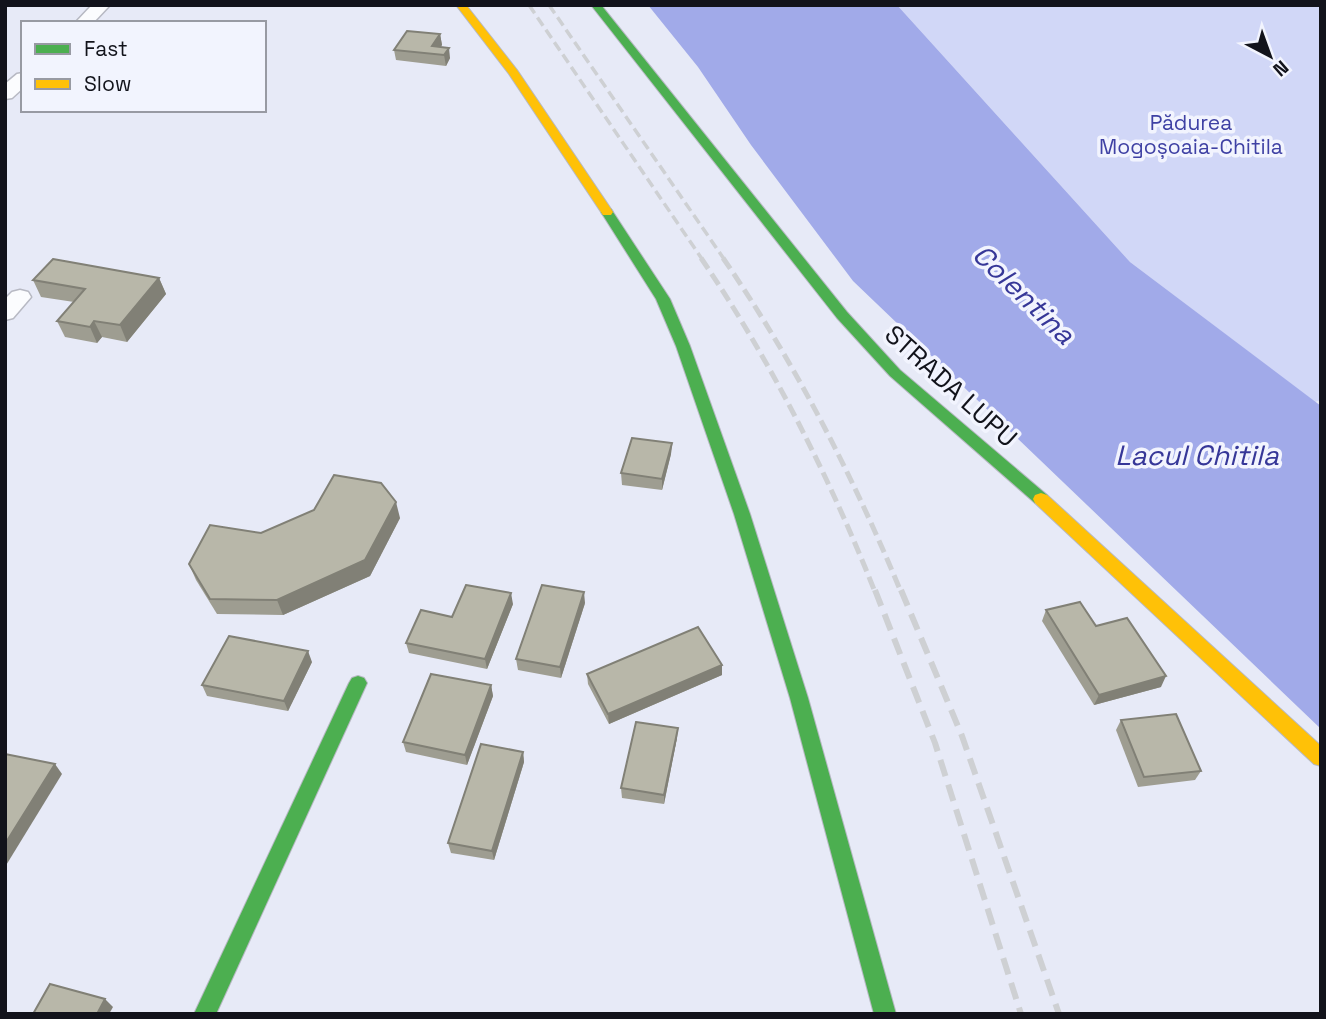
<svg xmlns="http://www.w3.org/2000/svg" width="1326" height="1019" font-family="'Space Grotesk',sans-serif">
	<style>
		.green { fill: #d1d7f7 }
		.water { fill: #a1aae9 }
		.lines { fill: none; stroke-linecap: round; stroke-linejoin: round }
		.street-casing { stroke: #b7b9c3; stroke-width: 3 }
		.fast-casing { stroke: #b7b9c3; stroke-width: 2 }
		.slow-casing { stroke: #b7b9c3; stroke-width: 2 }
		.street { fill: #fbfcfe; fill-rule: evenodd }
		.fast { fill: #4caf50; fill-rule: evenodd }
		.slow { fill: #ffc107; fill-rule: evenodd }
		.rail-far2 { stroke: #ced0d3; stroke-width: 3.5; stroke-dasharray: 10 5; stroke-linecap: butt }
		.rail-far1 { stroke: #ced0d3; stroke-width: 5; stroke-dasharray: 13 6; stroke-linecap: butt }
		.rail { stroke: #ced0d3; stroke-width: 6; stroke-dasharray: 17 9; stroke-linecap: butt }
		.wall { fill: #9e9d91 }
		.shaded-wall { fill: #818076 }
		.building { fill: #b8b7a9; stroke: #818076; stroke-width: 2 }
		.labels { text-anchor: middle; stroke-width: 7; stroke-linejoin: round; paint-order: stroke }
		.far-park-label { font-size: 21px; fill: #3f41a4; stroke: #f2f4fe }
		.street-label { font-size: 26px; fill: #12131b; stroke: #f2f4fe }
		.water-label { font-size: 28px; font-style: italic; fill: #363798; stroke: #f2f4fe }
	</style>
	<rect width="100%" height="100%" fill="#e7eaf7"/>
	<!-- green -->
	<polygon class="green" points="897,5 1321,5 1321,400 1315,402 1130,262"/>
	<!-- water -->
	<polygon class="water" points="648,5 897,5 1130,262 1321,406 1321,729 853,281 751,145 698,67"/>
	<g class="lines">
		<!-- street casing -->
		<g class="street-casing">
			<g id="street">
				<polygon points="92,5 110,5 93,23 75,23"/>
				<polygon points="23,73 23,88 12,98 5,99 5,84 17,74"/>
				<polygon points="20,290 28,292 31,297 13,318 5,320 5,299 12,292"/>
			</g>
		</g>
		<!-- fast casing -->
		<g class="fast-casing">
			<g id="fast">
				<polygon points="591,5 601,5 847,312 900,370 1047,495 1049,499 1047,503 1035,503 890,376 837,318"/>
				<polygon points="607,208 611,209 670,299 690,346 750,514 808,698 896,1014 874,1014 790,698 734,514 676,346 656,299 601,212"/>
				<polygon points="358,676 364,678 367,683 216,1014 194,1014 349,683 352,678"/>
			</g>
		</g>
		<!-- slow casing -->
		<g class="slow-casing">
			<g id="slow">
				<polygon points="456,5 466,5 517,70 613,212 611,215 603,215 509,74"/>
				<polygon points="1041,493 1047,495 1321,746 1321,766 1314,764 1035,503 1033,499 1035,495"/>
			</g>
		</g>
		<!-- street -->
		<use href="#street" class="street"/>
		<!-- fast -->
		<use href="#fast" class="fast"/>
		<!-- slow -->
		<use href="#slow" class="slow"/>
		<!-- rail-far2 -->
		<g class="rail-far2">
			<polyline points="529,5 702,259"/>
			<polyline points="549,5 724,259"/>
		</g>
		<!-- rail-far1 -->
		<g class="rail-far1">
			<path d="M701,258C771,361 829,476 875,592"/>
			<path d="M723,258C794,361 853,476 901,592"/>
		</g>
		<!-- rail -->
		<g class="rail">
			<polyline points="875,590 935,743 1021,1014"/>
			<polyline points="901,590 962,736 1059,1014"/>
		</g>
	</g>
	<!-- wall -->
	<g class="wall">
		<polygon points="440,34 442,45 440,47 450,58 446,66 396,60 394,50"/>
		<polygon points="159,278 166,294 127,342 102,337 97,343 65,337 57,321 74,302 41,297 33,280"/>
		<polygon points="672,443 671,454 662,490 622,485 621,473"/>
		<polygon points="400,518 370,576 283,615 217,614 196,580 189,564 261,533"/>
		<polygon points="585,603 561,678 518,670 516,659"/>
		<polygon points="513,604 487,669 409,653 406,643 452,617"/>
		<polygon points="1046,610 1096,626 1161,687 1094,705 1042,621"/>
		<polygon points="312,662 288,711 207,696 202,685"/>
		<polygon points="587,674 722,675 609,724 588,684"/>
		<polygon points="491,685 493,696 467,765 406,752 403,742"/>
		<polygon points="1121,720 1201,771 1195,780 1138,787 1116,730"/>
		<polygon points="677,738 664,804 622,798 621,788"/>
		<polygon points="523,752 524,762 494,860 451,853 448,843"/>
	</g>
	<!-- shaded-wall -->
	<g class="shaded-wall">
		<polygon points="440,34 442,45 436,54 432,46"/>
		<polygon points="449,48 450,58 446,66 444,55"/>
		<polygon points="159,278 166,294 127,342 120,325"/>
		<polygon points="94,321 102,337 97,343 90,327"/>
		<polygon points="672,443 671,454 662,490 662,479"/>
		<polygon points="396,502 400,518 370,576 283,615 277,600"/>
		<polygon points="584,592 585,603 561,678 560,667"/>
		<polygon points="511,593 513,604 487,669 485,659"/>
		<polygon points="308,651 312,662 288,711 284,701"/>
		<polygon points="722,665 722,675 609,724 608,714"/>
		<polygon points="1166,676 1161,687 1094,705 1099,695"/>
		<polygon points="491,685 493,696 467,765 465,755"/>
		<polygon points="678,728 677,738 664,804 664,795"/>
		<polygon points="523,752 524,762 494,860 492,851"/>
		<polygon points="55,764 62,774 5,867 5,844"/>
		<polygon points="105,999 113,1007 109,1014 97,1014"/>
	</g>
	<!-- building -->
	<g class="building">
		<polygon points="407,31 440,34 432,46 449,48 444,55 394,50"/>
		<polygon points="53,259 159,278 120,325 94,321 90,327 57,321 85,289 33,280"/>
		<polygon points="632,438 672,443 662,479 621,473"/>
		<polygon points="334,475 381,483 396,502 365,560 277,600 210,599 189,564 210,525 261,533 314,510"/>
		<polygon points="466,585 511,593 485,659 406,643 421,610 452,617"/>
		<polygon points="542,585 584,592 560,667 516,659"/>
		<polygon points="1080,602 1096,626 1127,618 1166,676 1099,695 1046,610"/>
		<polygon points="698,627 722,665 608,714 587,674"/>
		<polygon points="229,636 308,651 284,701 202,685"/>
		<polygon points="431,674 491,685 465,755 403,742"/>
		<polygon points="1176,714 1201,771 1144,777 1121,720"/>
		<polygon points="636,722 678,728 664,795 621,788"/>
		<polygon points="481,744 523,752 492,851 448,843"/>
		<polygon points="5,754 55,764 5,844"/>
		<polygon points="50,984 105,999 97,1014 33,1014"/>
	</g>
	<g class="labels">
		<!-- far-park labels -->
		<g class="far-park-label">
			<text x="1191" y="130">Pădurea<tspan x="1191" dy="24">Mogoșoaia-Chitila</tspan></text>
		</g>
		<!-- street labels -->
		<g class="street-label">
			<text transform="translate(951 386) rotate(42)" y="9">STRADA LUPU</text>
		</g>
		<!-- water labels -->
		<g class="water-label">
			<text transform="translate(1024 294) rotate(44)" y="10">Colentina</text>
			<text x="1197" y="465">Lacul Chitila</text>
		</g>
	</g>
	<!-- border -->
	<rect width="1326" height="1019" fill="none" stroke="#12131b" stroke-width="14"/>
	<!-- legend -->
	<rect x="21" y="21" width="245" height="91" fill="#f2f4fe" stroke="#989aa3" stroke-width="2"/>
	<rect x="35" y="44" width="35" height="10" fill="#4caf50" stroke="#989aa3" stroke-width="2"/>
	<text x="84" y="56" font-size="21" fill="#12131b">Fast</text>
	<rect x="35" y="79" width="35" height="10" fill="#ffc107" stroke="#989aa3" stroke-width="2"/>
	<text x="84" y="91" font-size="21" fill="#12131b">Slow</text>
	<!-- north arrow -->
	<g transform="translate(1270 56) rotate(139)" stroke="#f2f4fe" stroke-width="5" paint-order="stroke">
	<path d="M0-5L12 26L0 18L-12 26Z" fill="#12131b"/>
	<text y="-10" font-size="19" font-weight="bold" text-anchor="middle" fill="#12131b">N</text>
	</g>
</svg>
